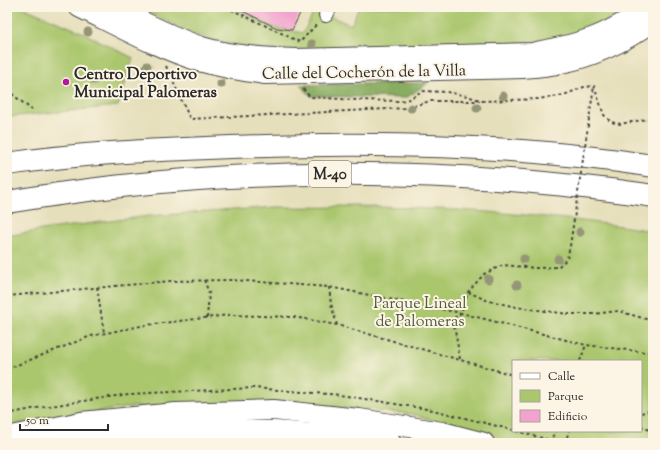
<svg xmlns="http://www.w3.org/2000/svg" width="660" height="450" font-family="'Sorts Mill Goudy',serif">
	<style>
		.green { fill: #abc76e; stroke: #6b794c; fill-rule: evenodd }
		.forest { fill: #88ac61; stroke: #5a6c46 }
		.building { fill: #f3a2cd }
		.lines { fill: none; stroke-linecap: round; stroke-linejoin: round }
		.street-casing { stroke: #474641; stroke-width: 16 }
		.secondary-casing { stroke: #474641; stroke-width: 22 }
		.highway-casing { stroke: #474641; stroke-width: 24 }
		.path { stroke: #474641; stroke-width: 2; stroke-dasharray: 3 3; stroke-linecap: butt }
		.street { stroke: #fff; stroke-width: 14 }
		.secondary { stroke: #fff; stroke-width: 20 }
		.highway { stroke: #fff; stroke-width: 22 }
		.path-bridge { stroke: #474641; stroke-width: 2; stroke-dasharray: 3 3; stroke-linecap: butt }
		.tree { fill: #949677 }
		.poi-dot { fill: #b5179e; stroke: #fcf5e5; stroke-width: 1.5 }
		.labels { text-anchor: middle; stroke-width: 4; stroke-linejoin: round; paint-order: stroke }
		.shield { fill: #fcf5e5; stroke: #6a6863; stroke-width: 1 }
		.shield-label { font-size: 15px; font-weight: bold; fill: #2b2b2b }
		.street-label { font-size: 16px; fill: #2b2b2b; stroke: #fcf5e5 }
		.poi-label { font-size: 16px; font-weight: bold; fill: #2b2b2b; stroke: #fcf5e5; text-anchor: start }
		.park-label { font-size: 16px; fill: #515a3f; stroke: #fcf5e5 }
	</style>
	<rect width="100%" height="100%" fill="#fcf5e5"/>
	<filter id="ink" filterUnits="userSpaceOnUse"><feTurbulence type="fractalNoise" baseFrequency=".025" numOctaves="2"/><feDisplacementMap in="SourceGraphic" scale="8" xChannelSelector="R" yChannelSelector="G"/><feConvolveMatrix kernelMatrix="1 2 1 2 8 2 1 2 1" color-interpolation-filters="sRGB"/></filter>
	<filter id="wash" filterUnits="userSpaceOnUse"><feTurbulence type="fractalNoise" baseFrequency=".012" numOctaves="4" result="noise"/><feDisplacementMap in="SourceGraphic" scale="16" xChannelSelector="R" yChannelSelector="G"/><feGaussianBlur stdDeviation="0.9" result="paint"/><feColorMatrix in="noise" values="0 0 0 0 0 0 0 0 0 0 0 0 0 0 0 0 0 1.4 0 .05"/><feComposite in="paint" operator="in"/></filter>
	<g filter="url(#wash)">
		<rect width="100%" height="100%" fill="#e6dfbb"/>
		<!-- green -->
		<g class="green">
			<polygon points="7,7 22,7 84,33 133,58 118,106 7,117"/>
			<path d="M137,7H234L277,28L303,33L315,10L351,25L359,7H633C621,13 610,21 597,26C569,37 540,41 510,44L272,50L233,45L194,34Z"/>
			<path d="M276,207C322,208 368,206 413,208C494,211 574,218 653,231V443H509L412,414L284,403L130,407L23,423L7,427V236L48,229L149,216ZM513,361H641V431H513Z"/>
		</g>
		<!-- forest -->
		<polygon class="forest" points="428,83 406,98 311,96 300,85"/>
		<g id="blocks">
			<!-- building -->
			<polygon class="building" points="234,7 303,7 292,30 277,28"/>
		</g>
	</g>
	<g filter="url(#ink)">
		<use href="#blocks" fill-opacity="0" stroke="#474641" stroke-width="1"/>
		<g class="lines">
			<!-- street casing -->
			<g class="street-casing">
				<polyline id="street" points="326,15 330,7"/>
			</g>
			<!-- secondary casing -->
			<g class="secondary-casing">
				<g id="secondary">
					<path d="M79,7C118,26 157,48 199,61C220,67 242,71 265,74L524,68C536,67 549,66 561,63C594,57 625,41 653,22"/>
					<path d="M112,7C142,21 171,37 202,47C233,56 264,58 296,59L532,53C552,49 573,45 592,38C613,30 631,19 650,7"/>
					<polyline points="7,437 81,422 176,413 274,410 359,419 442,432 484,443"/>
					<polyline points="62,443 179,431 274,431 355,437 391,443"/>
				</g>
			</g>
			<!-- highway casing -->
			<g class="highway-casing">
				<g id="highway">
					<path d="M7,164C81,153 156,150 231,147C372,142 514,144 653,166"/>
					<path d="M7,202C177,173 352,167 523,181C567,185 610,189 653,196"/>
				</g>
			</g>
			<!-- path -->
			<g class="path">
				<polyline points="226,7 300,42 317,24"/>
				<polyline points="166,66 190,119 407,108 430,101 480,101"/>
				<polyline points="303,89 310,97 356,100 400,101 409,99 422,91 447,92 467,96 483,101 538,99 564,95 584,87 594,86 604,115 611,122 620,124 653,118"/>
				<polyline points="7,90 32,110"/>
				<polyline points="204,280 209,293 207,318"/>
				<polyline points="97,287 104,333"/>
				<polyline points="329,287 331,304 337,325"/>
				<polyline points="468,292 486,300 516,307 568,314 593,314 618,311 653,321"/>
				<polyline points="7,296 170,281 232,280 329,287 461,313 586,345 653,353"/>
				<polyline points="460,359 453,319 461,313 468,292 484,274 503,265 536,268 558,267 567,259 570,246"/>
				<polyline points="580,361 586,345"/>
				<polyline points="7,369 91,336 146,325 229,315 294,317 337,325 513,375"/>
				<polyline points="641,413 653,410"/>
				<polyline points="7,414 37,408 129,394 253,388 340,395 433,410 513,430"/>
				<polyline points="641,426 653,432"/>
				<polyline points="516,431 561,443"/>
				<polyline points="550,443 555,431"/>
				<polyline points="565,443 569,431"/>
			</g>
			<!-- street -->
			<use href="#street" class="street"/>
			<!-- secondary -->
			<use href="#secondary" class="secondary"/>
			<!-- highway -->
			<use href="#highway" class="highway"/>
			<!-- path-bridge -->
			<polyline class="path-bridge" points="570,246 594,86"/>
		</g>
		<!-- trees -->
		<g class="tree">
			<circle cx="88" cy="32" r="4.5"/>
			<circle cx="312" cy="44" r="4.5"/>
			<circle cx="147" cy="66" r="4.5"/>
			<circle cx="94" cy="80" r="4.5"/>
			<circle cx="221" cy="84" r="4.5"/>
			<circle cx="503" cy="96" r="4.5"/>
			<circle cx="411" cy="108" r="4.5"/>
			<circle cx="477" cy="108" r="4.5"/>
			<circle cx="580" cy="232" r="4.5"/>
			<circle cx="524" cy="259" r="4.5"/>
			<circle cx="558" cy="259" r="4.5"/>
			<circle cx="488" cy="279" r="4.5"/>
			<circle cx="517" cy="285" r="4.5"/>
		</g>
	</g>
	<!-- markers -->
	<circle class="poi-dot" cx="66" cy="82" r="4"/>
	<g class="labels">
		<!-- shield labels -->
		<rect class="shield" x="309" y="161" width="42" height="26" rx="3"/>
		<g class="shield-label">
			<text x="330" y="179">M-40</text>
		</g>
		<!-- street labels -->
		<g class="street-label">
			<text transform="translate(364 71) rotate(-1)" y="6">Calle del Cocherón de la Villa</text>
		</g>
		<!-- poi labels -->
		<g class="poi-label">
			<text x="74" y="79">Centro Deportivo<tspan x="74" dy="18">Municipal Palomeras</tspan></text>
		</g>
		<!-- park labels -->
		<g class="park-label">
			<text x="420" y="308">Parque Lineal<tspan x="420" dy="18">de Palomeras</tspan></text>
		</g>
	</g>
	<!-- margin -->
	<rect width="660" height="450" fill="none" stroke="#fcf5e5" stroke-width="24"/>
	<!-- legend -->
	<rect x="512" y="360" width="130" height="72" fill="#fcf5e5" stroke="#a8a49b"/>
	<rect x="520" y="373" width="20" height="6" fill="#ffffff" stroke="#a8a49b"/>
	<text x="548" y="380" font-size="12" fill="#2b2b2b">Calle</text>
	<rect x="520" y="390" width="20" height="12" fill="#abc76e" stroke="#a8a49b"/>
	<text x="548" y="400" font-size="12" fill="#2b2b2b">Parque</text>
	<rect x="520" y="410" width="20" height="12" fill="#f3a2cd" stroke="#a8a49b"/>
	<text x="548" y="420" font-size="12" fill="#2b2b2b">Edificio</text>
	<!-- scale -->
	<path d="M20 424v6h88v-6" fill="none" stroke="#2b2b2b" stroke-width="2"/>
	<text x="26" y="424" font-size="12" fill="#2b2b2b" stroke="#fcf5e5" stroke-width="3" paint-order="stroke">50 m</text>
</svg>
